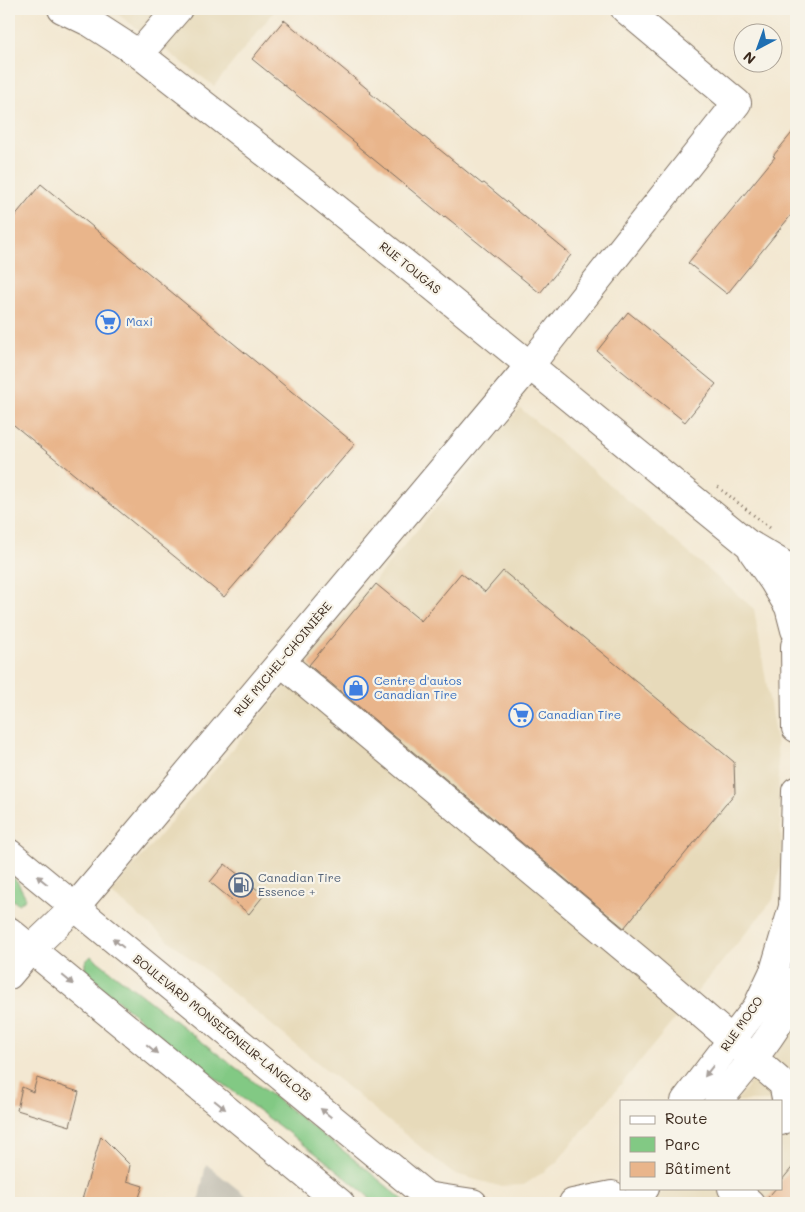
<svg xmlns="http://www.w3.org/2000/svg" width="805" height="1212" font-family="Mali,sans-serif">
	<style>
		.built { fill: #e7daba }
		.industrial { fill: #c8c4b8 }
		.green { fill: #82c984; stroke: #5e7a51 }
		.building { fill: #e9b58b }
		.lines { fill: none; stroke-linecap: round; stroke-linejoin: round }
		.minor-casing { stroke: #7b6c5d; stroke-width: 30 }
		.highway-casing { stroke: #7b6c5d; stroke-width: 30 }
		.path { stroke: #7b6c5d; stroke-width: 3; stroke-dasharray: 1 4; stroke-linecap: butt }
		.minor { stroke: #fff; stroke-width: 28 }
		.highway { stroke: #fff; stroke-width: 28 }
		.oneway { fill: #a79f9a }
		.labels { text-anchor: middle; stroke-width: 4.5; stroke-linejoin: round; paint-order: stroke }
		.street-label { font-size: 12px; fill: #3b2a1e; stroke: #f7f3e8 }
		.shop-label { font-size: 12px; fill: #366cbe; stroke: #f7f3e8; text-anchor: start }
		.service-label { font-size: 12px; fill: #4e5e75; stroke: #f7f3e8; text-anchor: start }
	</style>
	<rect width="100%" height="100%" fill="#f7f3e8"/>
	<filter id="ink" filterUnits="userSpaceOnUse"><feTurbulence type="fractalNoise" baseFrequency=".02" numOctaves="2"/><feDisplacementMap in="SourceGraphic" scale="10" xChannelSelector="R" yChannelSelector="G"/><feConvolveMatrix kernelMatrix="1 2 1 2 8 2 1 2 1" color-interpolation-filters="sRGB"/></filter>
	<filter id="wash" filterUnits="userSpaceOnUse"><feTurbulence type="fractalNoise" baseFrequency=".0096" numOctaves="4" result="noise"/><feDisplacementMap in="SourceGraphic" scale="20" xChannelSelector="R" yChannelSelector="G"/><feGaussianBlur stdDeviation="1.12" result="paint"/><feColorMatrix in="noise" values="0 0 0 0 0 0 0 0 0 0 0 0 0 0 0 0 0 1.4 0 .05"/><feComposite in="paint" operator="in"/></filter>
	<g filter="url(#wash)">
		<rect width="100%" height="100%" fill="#f3e8d2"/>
		<!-- built -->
		<g class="built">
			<polygon points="111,9 276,9 214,86"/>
			<polygon points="520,408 754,609 777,746 782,859 773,900 556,1163 524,1185 499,1186 452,1173 111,893"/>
			<polygon points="796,1008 796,1203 653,1203 665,1188 781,1188 781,1101 736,1101 779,1048"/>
		</g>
		<!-- industrial -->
		<polygon class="industrial" points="206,1164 255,1203 198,1203"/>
		<!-- green -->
		<g class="green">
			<polygon points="9,874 17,881 26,898 19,904 9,898"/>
			<polygon points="91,956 350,1156 407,1203 376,1203 327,1162 173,1046 107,992 85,970 85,962"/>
		</g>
		<g id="blocks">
			<!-- building -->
			<g class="building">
				<polygon points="284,20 371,92 370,93 482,184 484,183 571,255 540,293 445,216 444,217 356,145 357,144 252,59"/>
				<polygon points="796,128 796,209 727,294 688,263 775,157 773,156"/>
				<polygon points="41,184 355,444 224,597 9,421 9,223"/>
				<polygon points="628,312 716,384 685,422 597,351"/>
				<polygon points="503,571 734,762 735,793 624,928 309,665 376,584 421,621 461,573 485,592"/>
				<polygon points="225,864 264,895 249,914 210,882"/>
				<polygon points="37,1078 79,1092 70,1126 17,1110 22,1087 33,1092"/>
				<polygon points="101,1136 130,1165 127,1181 143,1186 137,1203 81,1203"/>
				<polygon points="796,1163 796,1203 765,1203 765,1201 776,1188 781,1188 781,1181"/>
			</g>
		</g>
	</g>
	<g filter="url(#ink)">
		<use href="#blocks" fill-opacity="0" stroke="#7b6c5d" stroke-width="1"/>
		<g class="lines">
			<!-- minor casing -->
			<g class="minor-casing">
				<g id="minor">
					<polyline points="62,9 91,23 139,54 312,189 424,279 747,543 796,572"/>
					<polyline points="139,54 178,9"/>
					<polyline points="753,552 774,582 789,607 795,630"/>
					<polyline points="795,646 796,728"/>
					<path d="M281,662L647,967L783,1084C786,1096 790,1111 781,1121"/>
					<polyline points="9,975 31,949 75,907 104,873 530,365 737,103 625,9"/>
					<polyline points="685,1101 757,1007 774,971 793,907 796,791"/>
					<path d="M718,1101C737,1078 758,1055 774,1030C784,1015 791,997 796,980"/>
					<polyline points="732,1188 750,1203"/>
					<polyline points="633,1203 645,1188"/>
				</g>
			</g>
			<!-- highway casing -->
			<g class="highway-casing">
				<g id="highway">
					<polyline points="9,853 435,1203"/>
					<polyline points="9,931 340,1203"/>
					<polyline points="426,1196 473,1203"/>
					<polyline points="573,1203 612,1195"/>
				</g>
			</g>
			<!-- path -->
			<polyline class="path" points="718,487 770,528"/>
			<!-- minor -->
			<use href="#minor" class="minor"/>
			<!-- highway -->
			<use href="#highway" class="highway"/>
		</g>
		<!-- one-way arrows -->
		<defs><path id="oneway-solid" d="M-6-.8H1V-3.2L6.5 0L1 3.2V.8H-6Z" transform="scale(1.25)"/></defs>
		<g class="oneway">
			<use href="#oneway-solid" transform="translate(42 880) rotate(-141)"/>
			<use href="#oneway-solid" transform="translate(118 943) rotate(-141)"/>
			<use href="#oneway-solid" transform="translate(68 980) rotate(40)"/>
			<use href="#oneway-solid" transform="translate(152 1049) rotate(40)"/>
			<use href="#oneway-solid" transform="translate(709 1071) rotate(128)"/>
			<use href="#oneway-solid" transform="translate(220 1105) rotate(39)"/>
			<use href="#oneway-solid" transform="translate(326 1113) rotate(-141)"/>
		</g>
	</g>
	<!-- icons -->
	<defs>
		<g id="supermarket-ring" transform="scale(1.25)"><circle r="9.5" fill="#f7f3e8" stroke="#3f7fe0" stroke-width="1.5"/><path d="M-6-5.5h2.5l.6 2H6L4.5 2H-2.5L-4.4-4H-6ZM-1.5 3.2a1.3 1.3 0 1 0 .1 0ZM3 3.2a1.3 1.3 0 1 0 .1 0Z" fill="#3f7fe0"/></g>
		<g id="shop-ring" transform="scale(1.25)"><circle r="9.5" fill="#f7f3e8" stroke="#3f7fe0" stroke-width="1.5"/><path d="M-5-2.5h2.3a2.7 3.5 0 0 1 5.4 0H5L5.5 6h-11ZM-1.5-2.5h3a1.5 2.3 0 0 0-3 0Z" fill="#3f7fe0"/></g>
		<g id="fuel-ring" transform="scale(1.25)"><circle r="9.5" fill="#f7f3e8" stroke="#5c6f8a" stroke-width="1.5"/><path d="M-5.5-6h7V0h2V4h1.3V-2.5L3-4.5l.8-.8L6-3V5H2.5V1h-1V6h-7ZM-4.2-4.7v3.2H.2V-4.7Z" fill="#5c6f8a"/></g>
	</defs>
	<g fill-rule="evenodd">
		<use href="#supermarket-ring" x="108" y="322"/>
		<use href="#shop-ring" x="356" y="688"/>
		<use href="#supermarket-ring" x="521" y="715"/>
		<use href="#fuel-ring" x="241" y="885"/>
	</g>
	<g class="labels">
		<!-- street labels -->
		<g class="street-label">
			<text transform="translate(410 268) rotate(39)" y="4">RUE TOUGAS</text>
			<text transform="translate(283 659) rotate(-50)" y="4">RUE MICHEL-CHOINIÈRE</text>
			<text transform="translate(742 1024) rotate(-55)" y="4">RUE MOCO</text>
			<text transform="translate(222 1028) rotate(39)" y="4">BOULEVARD MONSEIGNEUR-LANGLOIS</text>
		</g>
		<!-- shop labels -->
		<g class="shop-label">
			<text x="126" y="326">Maxi</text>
			<text x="374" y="685">Centre d'autos<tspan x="374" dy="14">Canadian Tire</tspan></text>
			<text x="538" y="719">Canadian Tire</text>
		</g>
		<!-- service labels -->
		<g class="service-label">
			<text x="258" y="882">Canadian Tire<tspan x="258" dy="14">Essence +</tspan></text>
		</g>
	</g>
	<!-- margin -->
	<rect width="805" height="1212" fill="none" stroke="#f7f3e8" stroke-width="30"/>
	<!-- legend -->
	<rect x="620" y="1100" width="162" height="90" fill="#f7f3e8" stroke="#aca397"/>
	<rect x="630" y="1116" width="25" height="8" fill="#ffffff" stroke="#aca397"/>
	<text x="665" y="1124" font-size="15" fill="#3b2a1e">Route</text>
	<rect x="630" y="1137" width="25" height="15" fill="#82c984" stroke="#aca397"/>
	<text x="665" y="1150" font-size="15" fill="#3b2a1e">Parc</text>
	<rect x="630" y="1162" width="25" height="15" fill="#e9b58b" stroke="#aca397"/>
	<text x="665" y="1174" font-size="15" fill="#3b2a1e">Bâtiment</text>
	<!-- north arrow -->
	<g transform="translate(758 48) rotate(221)"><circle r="24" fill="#f7f3e8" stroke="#aca397"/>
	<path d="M0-4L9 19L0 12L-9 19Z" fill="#1f6fb2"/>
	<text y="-8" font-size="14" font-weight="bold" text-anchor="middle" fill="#3b2a1e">N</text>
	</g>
</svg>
